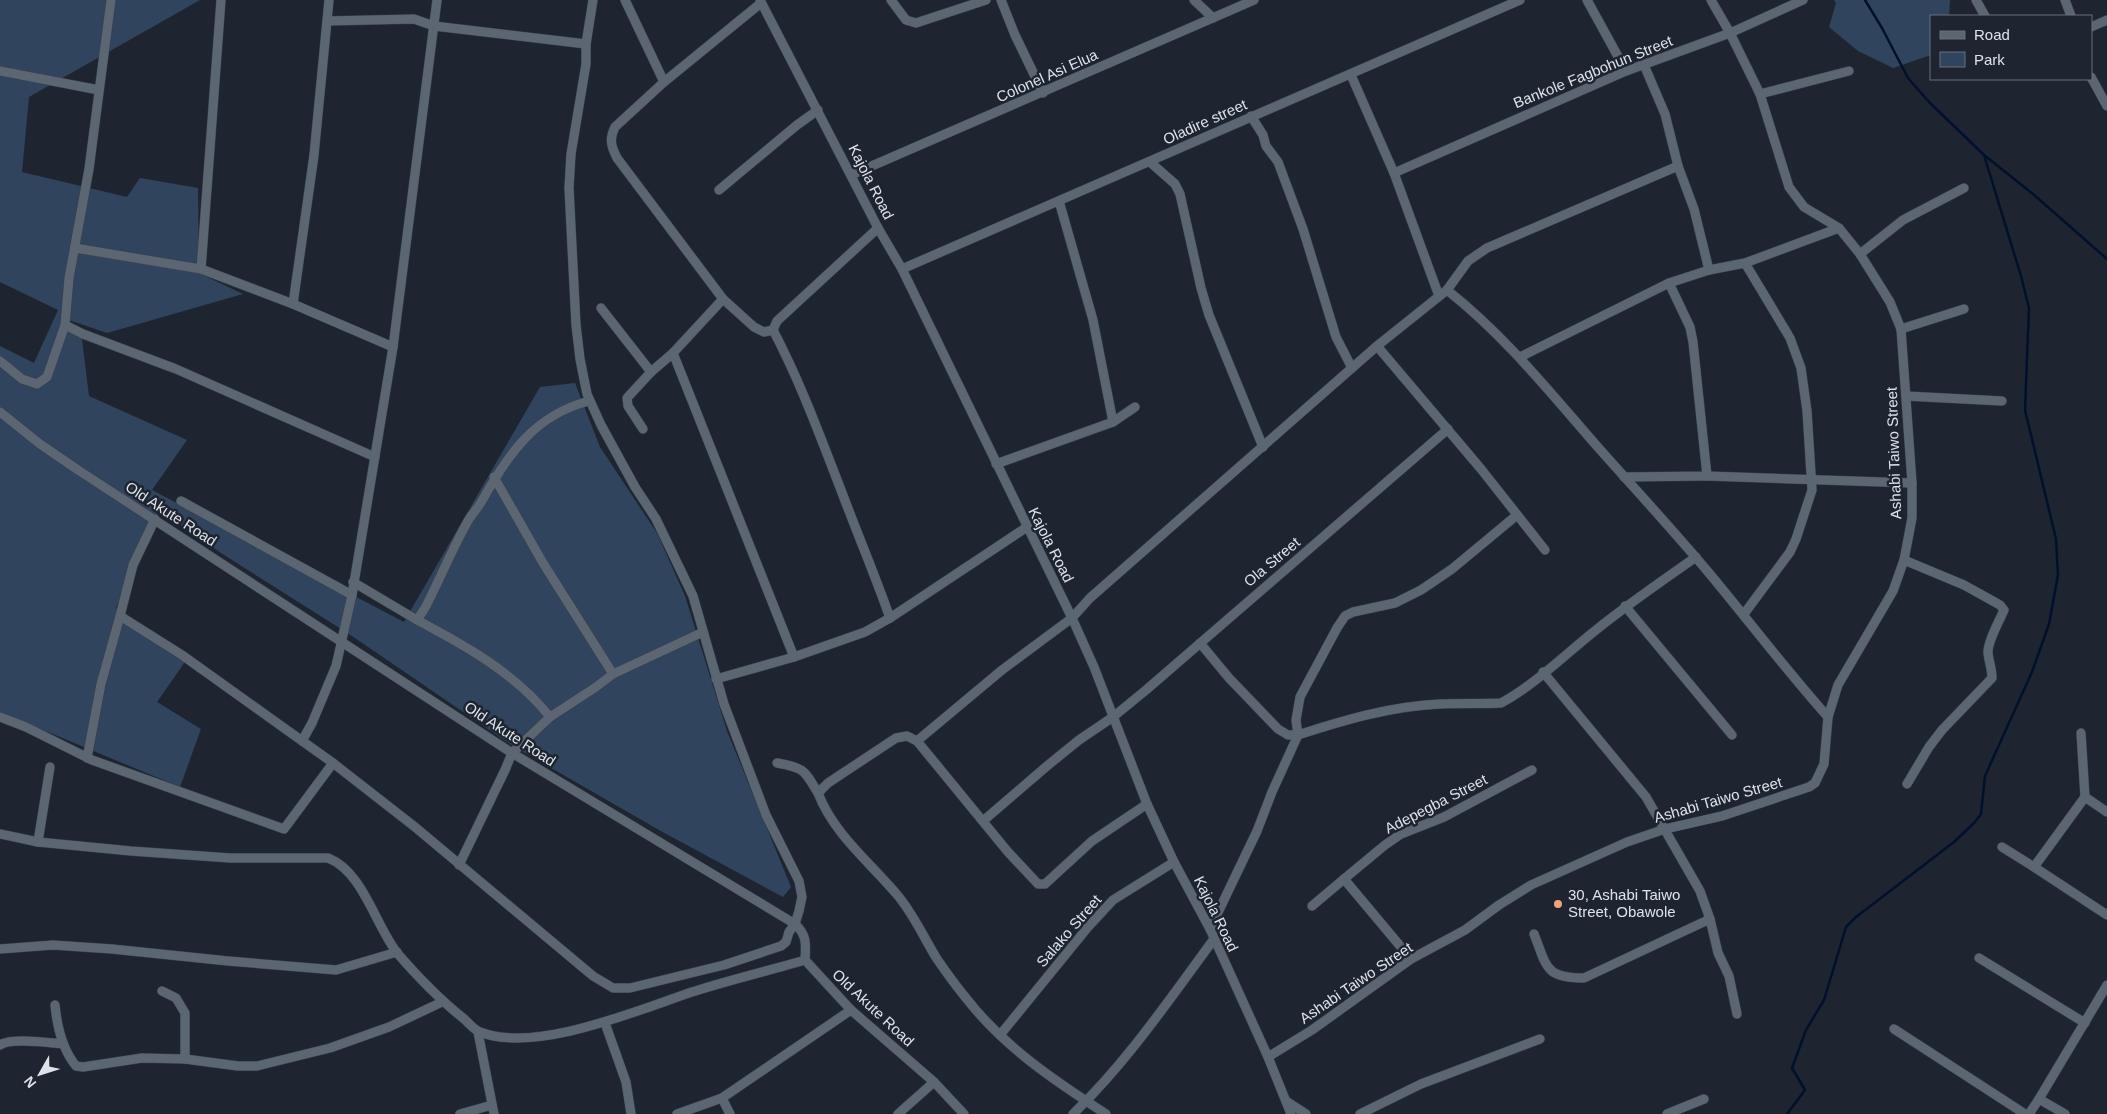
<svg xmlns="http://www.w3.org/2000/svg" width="2107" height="1114" font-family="Helvetica,sans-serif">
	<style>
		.green { fill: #31445d }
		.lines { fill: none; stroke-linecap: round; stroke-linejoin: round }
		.stream { stroke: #00112c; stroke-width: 2.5 }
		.minor-casing { stroke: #3b414a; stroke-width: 10 }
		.minor { stroke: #5c6672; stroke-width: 9 }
		.poi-dot { fill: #f1a17c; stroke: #1e2530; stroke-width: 2 }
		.labels { text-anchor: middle; stroke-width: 5; stroke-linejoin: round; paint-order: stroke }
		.street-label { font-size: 15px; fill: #dee3ea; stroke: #1e2530 }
		.poi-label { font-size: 15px; fill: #dee3ea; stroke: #1e2530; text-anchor: start }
	</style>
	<rect width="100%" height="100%" fill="#1e2530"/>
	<!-- green -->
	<g class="green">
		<polygon points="0,0 200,0 29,97 22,172 127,197 140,178 198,188 199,273 243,294 107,333 66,319 82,339 89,396 187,440 152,490 404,622 540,387 575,383 600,447 657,533 685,596 727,731 791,887 783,897 659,830 513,746 349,634 221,553 159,510 116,608 187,659 157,702 201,729 180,787 0,712 0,346 34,363 58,310 0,282"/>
		<polygon points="1834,0 1950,0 1949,16 1931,16 1931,55 1893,68 1858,51 1829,27 1836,3"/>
	</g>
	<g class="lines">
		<!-- stream -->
		<g class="stream">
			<polyline points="1865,0 1882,28 1908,78 1929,102 1984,155 2033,194 2107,259"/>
			<polyline points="1787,1114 1805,1090 1792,1068 1806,1030 1824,1000 1846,927 1856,917 1954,842 1974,823 1981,814 1985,776 2032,672 2049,624 2058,575 2056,539 2025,410 2029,308 2021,276 1984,155"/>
		</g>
		<!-- minor casing -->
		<g class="minor-casing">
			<g id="minor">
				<polyline points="625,0 664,82"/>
				<polyline points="760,0 878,228 902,269 1072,618 1094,667 1147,804 1174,862 1210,929 1268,1057 1291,1114"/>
				<polyline points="891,0 906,20 916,23 986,0"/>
				<polyline points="1001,0 1015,35 1043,93"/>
				<polyline points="1194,0 1213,18"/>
				<polyline points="1587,0 1626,71"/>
				<polyline points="1976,0 1985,16"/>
				<polyline points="2065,0 2071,16"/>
				<path d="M761,3L664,82L615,127C609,139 611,146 617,158L723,299L754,327L764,332L773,330L777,321L878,228"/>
				<polyline points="327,21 414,19 434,26 586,44"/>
				<polyline points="2091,27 2107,20"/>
				<polyline points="1644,65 1665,114 1678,166"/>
				<polyline points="0,71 99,90"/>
				<polyline points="1351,75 1394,173 1439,296"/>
				<polyline points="2091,77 2107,106"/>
				<polyline points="1760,94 1849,71"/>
				<polyline points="1251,116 1263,135 1266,146 1278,162 1303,229 1336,337 1352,368"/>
				<polyline points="1150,162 1175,184 1180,194 1201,288 1209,315 1263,447"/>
				<polyline points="1394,173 1626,71 1730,33 1803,0"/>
				<polyline points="851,175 1254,0"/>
				<polyline points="719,190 797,125 818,110"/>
				<polyline points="1059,201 1093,320 1113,422"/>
				<polyline points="75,248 201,269 293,304 393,347"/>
				<polyline points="1860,254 1903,220 1964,188"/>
				<polyline points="201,269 221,0"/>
				<polyline points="902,269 1520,0"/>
				<polyline points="1709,270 1745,263 1839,228"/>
				<polyline points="293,304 314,155 329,0"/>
				<polyline points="601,308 651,372 673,353 723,299"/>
				<polyline points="65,325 83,334 176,369 375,457"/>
				<polyline points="1901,329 1964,309"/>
				<path d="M773,330C800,381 820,436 841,490C857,533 875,575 890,618"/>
				<polyline points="1377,346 1481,469 1545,550"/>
				<polyline points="673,353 794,657"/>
				<path d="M1520,357L1669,283L1709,270L1694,209L1678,166L1487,248L1468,261L1447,290C1504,335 1549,391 1596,445C1634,488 1673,530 1709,573C1749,621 1786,670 1828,717"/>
				<polyline points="0,361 22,379 37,384 47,377 65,325 69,278 89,169 111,0"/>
				<polyline points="1906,396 2002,401"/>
				<path d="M0,412L40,444L78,470L512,753L795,924C807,935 806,944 805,960L851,1010L934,1082L964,1114"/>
				<polyline points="643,429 628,406 627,398 651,372"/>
				<polyline points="996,464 1113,422 1135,407"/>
				<polyline points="1707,476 1912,483"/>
				<polyline points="494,477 543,563 613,674"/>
				<polyline points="1624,477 1707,476 1693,342 1690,327 1669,283"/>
				<polyline points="181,501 352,595"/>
				<polyline points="155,519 133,565 120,616 182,655 333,763 415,827 593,976 613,988 630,988 724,965 781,946 786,942 789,932 795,924 799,911 802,897 799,881 766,815 724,704 693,596 656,519 635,487 601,425 587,394 580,359 576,325 569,188 571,154 586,64 586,44 593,0"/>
				<path d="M1904,560L1964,585L2000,605L2004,610C1999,622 1989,638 1988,651C1988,660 1992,667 1992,678L1942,730L1929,747L1907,784"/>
				<path d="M353,582L417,620L425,608C440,579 452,549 468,521C472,514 479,507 483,499C509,453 535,415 589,401"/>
				<polyline points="1625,606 1732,735"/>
				<polyline points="1744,614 1790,552 1796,539 1812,490 1807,411 1801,368 1790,338 1745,263"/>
				<path d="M417,620C466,646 515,673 550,717L596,687L613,674L703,632"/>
				<polyline points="1200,643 1229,678 1278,729 1288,735 1298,735 1296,720 1300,697 1337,628 1345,616 1353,612 1395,603 1421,590 1452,569 1517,515"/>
				<polyline points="716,679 794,657 865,632 890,618 1027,527"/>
				<polyline points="0,717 26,727 92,760 284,829 333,763"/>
				<polyline points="2081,733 2085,797"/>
				<polyline points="302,741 312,723 336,666 352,595 393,347 437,0"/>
				<polyline points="917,741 1008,852 1038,884 1045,884 1092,841 1147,804"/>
				<polyline points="87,758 101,684 120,616"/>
				<path d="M777,763C805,768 804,770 818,793"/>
				<polyline points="2107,812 2085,797 2034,867 2107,915"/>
				<polyline points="983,821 1047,766 1079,740 1113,717 1146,690 1448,429"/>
				<path d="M0,834L38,842L131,851L230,858H328C363,871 376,927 398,954C418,977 439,999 463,1018C468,1022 474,1030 480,1032C535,1054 638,1010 692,992C729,980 768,971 805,960"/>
				<polyline points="38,842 50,767"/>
				<polyline points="2002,847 2034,867"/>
				<polyline points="459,865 505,770 512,753 550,717"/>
				<polyline points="1312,906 1344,879"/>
				<polyline points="1710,919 1718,953 1729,976 1737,1014"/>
				<path d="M1210,929L1257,831L1272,792L1298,735C1344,720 1392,706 1440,704C1460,703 1481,704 1501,703C1532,687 1568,652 1596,630C1628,604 1662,581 1696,557"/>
				<path d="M1534,934C1547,967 1545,978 1584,978L1710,919L1700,891L1646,797L1543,672"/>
				<polyline points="0,949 53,945 112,949 228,961 336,970 397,952"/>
				<polyline points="1979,958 2085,1023"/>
				<polyline points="1411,959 1344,879 1385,845 1401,834 1444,817 1532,770"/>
				<polyline points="162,991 176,998 185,1013 185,1059"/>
				<path d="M55,1005C57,1026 62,1049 76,1066L83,1067L142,1058L185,1059L238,1066H257L330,1048L389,1027L442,1002"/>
				<polyline points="605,1023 626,1082 631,1114"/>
				<polyline points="1894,1029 2025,1114"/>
				<polyline points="478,1032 494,1114"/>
				<polyline points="1000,1035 1088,927 1113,900 1174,862"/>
				<path d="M0,1045C11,1037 49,1043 63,1044"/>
				<polyline points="1268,1057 1312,1030 1411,959 1465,930 1499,905 1531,885 1627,842 1665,829 1722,816 1809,787 1815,783 1824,764 1828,717 1838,685 1893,591 1904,560 1912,518 1912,483 1901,329 1890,302 1860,254 1839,228 1804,207 1789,187 1760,94 1730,33 1711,0"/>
				<polyline points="722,1098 730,1114"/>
				<polyline points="1286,1101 1306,1114"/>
				<polyline points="460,1114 492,1105"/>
				<polyline points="677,1114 722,1098 851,1010"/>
				<polyline points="898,1114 934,1082"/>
				<path d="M1073,1114C1127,1062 1169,1000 1214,939"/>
				<path d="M1106,1114C1055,1081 1004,1047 966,998C956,986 946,972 937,959C924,938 915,917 899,897C872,864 834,835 818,793L828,783L896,738L907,736L917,741L1002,670L1072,618L1090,598L1377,346L1447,290"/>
				<polyline points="1360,1114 1421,1084 1540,1039"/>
				<polyline points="1667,1114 1704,1099"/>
				<polyline points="2029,1114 2039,1099"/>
				<polyline points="2065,1114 2039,1099 2107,985"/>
			</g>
		</g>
		<!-- minor -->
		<use href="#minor" class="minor"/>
	</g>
	<!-- markers -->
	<circle class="poi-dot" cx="1558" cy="904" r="5"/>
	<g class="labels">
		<!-- street labels -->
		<g class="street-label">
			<text transform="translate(1593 72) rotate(-22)" y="5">Bankole Fagbohun Street</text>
			<text transform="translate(1047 76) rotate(-24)" y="5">Colonel Asi Elua</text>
			<text transform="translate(1205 122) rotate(-24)" y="5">Oladire street</text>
			<text transform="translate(871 182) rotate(63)" y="5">Kajola Road</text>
			<text transform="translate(1894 453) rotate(-92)" y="5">Ashabi Taiwo Street</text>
			<text transform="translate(171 514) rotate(33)" y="5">Old Akute Road</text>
			<text transform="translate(1051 545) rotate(63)" y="5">Kajola Road</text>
			<text transform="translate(1272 562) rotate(-40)" y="5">Ola Street</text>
			<text transform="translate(510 734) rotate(33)" y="5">Old Akute Road</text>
			<text transform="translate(1718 800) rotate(-16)" y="5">Ashabi Taiwo Street</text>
			<text transform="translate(1436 804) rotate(-27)" y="5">Adepegba Street</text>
			<text transform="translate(1216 914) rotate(64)" y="5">Kajola Road</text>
			<text transform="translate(1069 931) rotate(-49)" y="5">Salako Street</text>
			<text transform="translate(1356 983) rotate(-34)" y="5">Ashabi Taiwo Street</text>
			<text transform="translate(873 1008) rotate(43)" y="5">Old Akute Road</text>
		</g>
		<!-- poi labels -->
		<g class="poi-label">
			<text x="1568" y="900">30, Ashabi Taiwo<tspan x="1568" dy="17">Street, Obawole</tspan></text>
		</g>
	</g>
	<!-- legend -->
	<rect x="1930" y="15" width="162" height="65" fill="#1e2530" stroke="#6b717a"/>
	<rect x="1940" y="31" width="25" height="8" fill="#5c6672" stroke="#6b717a"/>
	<text x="1974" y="40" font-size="15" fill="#dee3ea">Road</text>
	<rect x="1940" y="52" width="25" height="15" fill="#31445d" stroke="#6b717a"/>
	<text x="1974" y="65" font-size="15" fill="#dee3ea">Park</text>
	<!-- north arrow -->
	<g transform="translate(40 1074) rotate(231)" stroke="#1e2530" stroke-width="4" paint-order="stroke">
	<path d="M0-4L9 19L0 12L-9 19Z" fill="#dee3ea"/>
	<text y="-8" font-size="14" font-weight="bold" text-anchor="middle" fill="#dee3ea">N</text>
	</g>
</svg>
